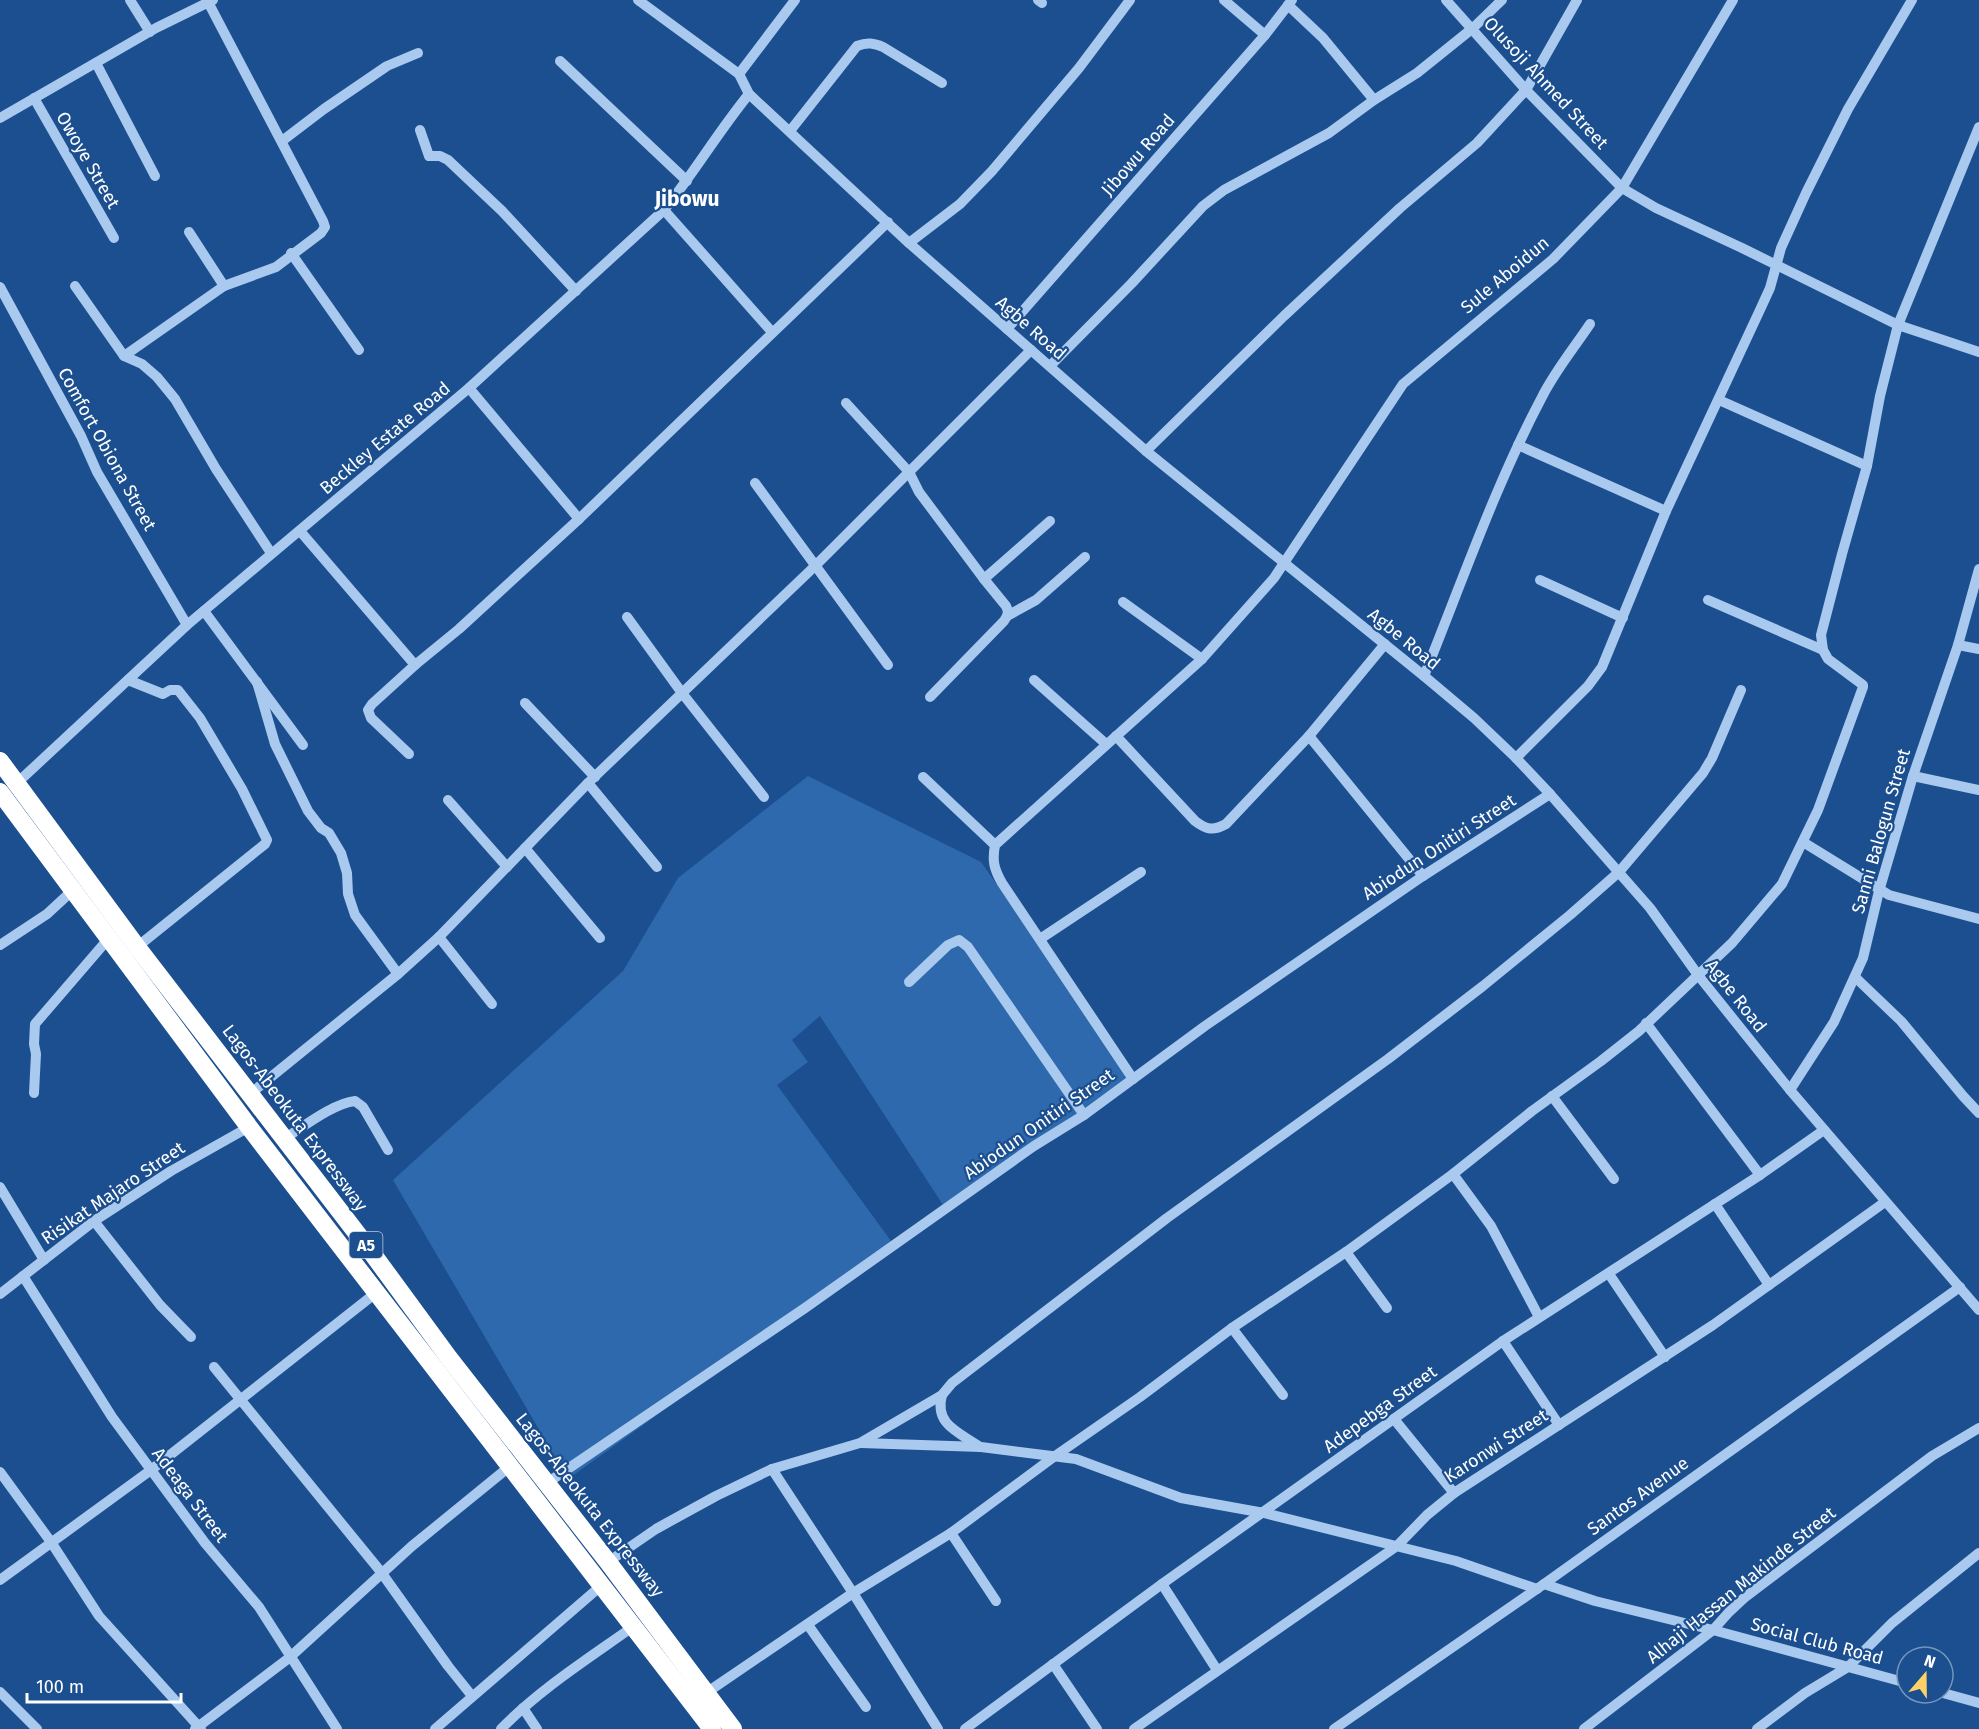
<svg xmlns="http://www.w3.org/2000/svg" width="1979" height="1729" font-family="'Fira Sans',sans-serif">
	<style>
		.green { fill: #2e69ad }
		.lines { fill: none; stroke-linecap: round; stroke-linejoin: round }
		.minor { stroke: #a9c9ee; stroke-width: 10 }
		.highway { stroke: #fff; stroke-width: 18 }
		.labels { text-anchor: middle; stroke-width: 4.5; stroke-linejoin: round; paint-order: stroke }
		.shield { fill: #1b4f8f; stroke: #bbcadd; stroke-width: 1.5 }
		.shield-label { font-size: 16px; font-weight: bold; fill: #fff }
		.street-label { font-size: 18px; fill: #fff; stroke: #1b4f8f }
		.quarter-label { font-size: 21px; font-weight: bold; fill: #fff; stroke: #1b4f8f }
	</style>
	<rect width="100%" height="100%" fill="#1b4f8f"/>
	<!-- green -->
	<polygon class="green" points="808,776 981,862 1131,1075 945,1208 820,1016 792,1040 808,1062 777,1085 894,1245 568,1479 393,1180 623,971 678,878"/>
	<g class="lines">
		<!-- minor -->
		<g class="minor">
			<polyline points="130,0 150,32"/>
			<polyline points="638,0 739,74 749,94 909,243 1146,451 1424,676 1474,718 1516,758 1550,794 1650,908 1698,975 1790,1090 1979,1310"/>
			<polyline points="1038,0 1042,3"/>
			<polyline points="1224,0 1265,35"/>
			<polyline points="1446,0 1526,90 1622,188 1656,208 1742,248 1898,325 1979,352"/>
			<polyline points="1288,5 1323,38 1374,100"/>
			<polyline points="560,61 687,181"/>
			<polyline points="96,63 155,176"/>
			<polyline points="739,74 795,0"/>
			<polyline points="34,98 114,238"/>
			<polyline points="0,118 156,28 213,0"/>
			<polyline points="420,130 429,156 440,156 448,160 502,211 576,291"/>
			<path d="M790,131L857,46C867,42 874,43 883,47L942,83"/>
			<polyline points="282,141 324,109 387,66 418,53"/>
			<polyline points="664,210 772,332"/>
			<polyline points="189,232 224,286"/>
			<polyline points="909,243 960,204 992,171 1079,68 1130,0"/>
			<polyline points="291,253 359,350"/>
			<polyline points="75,286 124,356 142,364 157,377 175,399 216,469 271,553"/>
			<polyline points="0,287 81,436 97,472 187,625"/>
			<polyline points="1007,329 1265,35 1292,0"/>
			<polyline points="124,356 224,286 276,267 321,233 325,227 323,221 208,2"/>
			<polyline points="1050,366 1132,283 1203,206 1224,190 1329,133 1374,100 1417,73 1473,28 1502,0"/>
			<polyline points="469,388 579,519"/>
			<polyline points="1719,400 1867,466"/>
			<polyline points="846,403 909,472 919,492 984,579 1050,521"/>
			<polyline points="1518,445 1666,511"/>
			<polyline points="1146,451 1284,316 1400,208 1477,143 1526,90 1577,0"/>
			<polyline points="755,483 888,665"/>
			<polyline points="300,531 415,665"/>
			<polyline points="1540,580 1623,618"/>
			<polyline points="1708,600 1823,650"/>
			<polyline points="1123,602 1202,659"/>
			<polyline points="204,611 303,745"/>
			<polyline points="1007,616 1036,600 1085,557"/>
			<polyline points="627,617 682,693 764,797"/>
			<polyline points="1958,645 1979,649"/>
			<path d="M1424,676C1462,582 1495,486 1542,397C1555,371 1574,348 1590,324"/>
			<polyline points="128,680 163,694 170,690 178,690 200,718 242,789 267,840 265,844 137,947"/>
			<polyline points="1034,680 1106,744"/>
			<polyline points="257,682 275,744 308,811 321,828 329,833 341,853 347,873 348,894 355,915 398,974"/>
			<path d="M930,697L1004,621C1008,615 1009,612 1006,606L984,579"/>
			<polyline points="525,703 595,777"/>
			<path d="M1116,736L1195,821C1207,830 1213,831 1226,824L1309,736L1385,644"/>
			<polyline points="1309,736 1423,876"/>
			<polyline points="409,754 371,718 368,710 372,704 415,665 459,629 579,519 888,222"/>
			<polyline points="1516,758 1588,686 1602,667 1666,511 1759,312 1770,288 1781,248 1806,193 1848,109 1912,0"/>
			<polyline points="1913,776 1979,790"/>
			<polyline points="923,777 995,845"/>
			<path d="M17,783L187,625L469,388L664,210C694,173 718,132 749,94"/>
			<polyline points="588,783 657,867"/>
			<polyline points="448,800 507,867"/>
			<polyline points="1803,842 1889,895 1979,919"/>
			<polyline points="525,848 600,938"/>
			<polyline points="439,937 492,1004"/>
			<polyline points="1040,939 1141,872"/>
			<polyline points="0,945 47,914 73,890"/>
			<polyline points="1855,977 1901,1021 1963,1096 1979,1113"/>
			<polyline points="909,982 948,945 959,940 968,947 1084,1115"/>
			<polyline points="1646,1023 1760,1175"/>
			<path d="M1133,1079L1002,883C994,869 992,861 995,845L1202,659L1274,578L1403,384L1553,259L1622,188L1733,0"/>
			<polyline points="1790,1090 1834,1022 1863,958 1879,891 1913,776 1958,645 1979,569"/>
			<polyline points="34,1093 36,1054 34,1044 35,1024 109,938"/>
			<polyline points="250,1094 398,974 439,937 588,783 815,566 1031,350"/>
			<polyline points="1552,1096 1614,1179"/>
			<path d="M284,1139C303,1127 334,1103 355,1101L363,1107L388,1150"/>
			<polyline points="1453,1174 1491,1226 1539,1317"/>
			<polyline points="0,1187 44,1260"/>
			<polyline points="1715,1204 1769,1285"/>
			<polyline points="94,1221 160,1305 191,1337"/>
			<polyline points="1346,1252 1387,1308"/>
			<polyline points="1609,1274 1665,1357"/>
			<polyline points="23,1276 112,1417 205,1543 259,1607 337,1729"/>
			<polyline points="0,1294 94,1221 171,1171 249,1127"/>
			<polyline points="1232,1328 1283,1395"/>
			<polyline points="1503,1341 1559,1425"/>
			<polyline points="214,1367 381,1572 448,1666 472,1696"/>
			<path d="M942,1395C934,1425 959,1432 980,1447"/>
			<polyline points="1394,1419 1454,1493"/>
			<polyline points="861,1443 981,1447 1076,1459 1181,1498 1264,1513 1456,1561 1537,1589"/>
			<polyline points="772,1469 853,1593 938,1729"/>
			<polyline points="0,1472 51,1542 99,1616 201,1729"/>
			<polyline points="547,1483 805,1308 1034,1146 1084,1115 1205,1026 1423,876 1550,794"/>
			<polyline points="951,1533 996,1601"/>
			<polyline points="608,1562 656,1529 716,1496 772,1469 860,1443 942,1395 952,1383 1167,1218 1388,1059 1483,986 1570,915 1619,872 1703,773 1712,758 1741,690"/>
			<polyline points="0,1580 151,1470 377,1292"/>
			<polyline points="1162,1584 1217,1670"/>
			<polyline points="1544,1584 1595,1601 1713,1630 1907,1683"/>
			<polyline points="808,1625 866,1707"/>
			<polyline points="1053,1664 1097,1729"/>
			<polyline points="0,1692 37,1729"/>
			<polyline points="706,1693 853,1593 951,1533 1055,1456 1140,1397 1232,1328 1346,1252 1453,1174 1532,1111 1601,1061 1639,1031 1732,943 1782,884 1818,810 1863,687 1863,685 1828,659 1823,650 1821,635 1842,554 1867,466 1880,396 1898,325 1979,127"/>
			<polyline points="1943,1693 1979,1703"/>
			<polyline points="523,1708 537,1729"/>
			<polyline points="195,1729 289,1658 412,1546 509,1467"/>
			<polyline points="435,1729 602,1585"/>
			<path d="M501,1729C540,1689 589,1658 634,1626"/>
			<polyline points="965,1729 1162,1584 1503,1341 1760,1175 1824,1130"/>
			<polyline points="1134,1729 1397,1546 1427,1515 1454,1493 1713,1325 1885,1202"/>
			<polyline points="1334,1729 1544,1584 1960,1287"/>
			<polyline points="1584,1729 1713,1630 1729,1612 1744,1598 1932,1456 1979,1428"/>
			<polyline points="1757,1729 1805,1693 1848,1667 1892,1623 1979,1553"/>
		</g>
		<!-- highway -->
		<g class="highway">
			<polyline points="0,761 137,947 372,1253 449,1358 608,1562 733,1729"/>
			<polyline points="0,792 249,1127 712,1729"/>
		</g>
	</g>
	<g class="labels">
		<!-- shield labels -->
		<rect class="shield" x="349.5" y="1232" width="33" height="26" rx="4.5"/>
		<g class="shield-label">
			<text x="366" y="1251">A5</text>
		</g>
		<!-- street labels -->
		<g class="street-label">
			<text transform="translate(1546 83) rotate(47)" y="6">Olusoji Ahmed Street</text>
			<text transform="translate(1138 155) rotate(-49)" y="6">Jibowu Road</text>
			<text transform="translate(88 160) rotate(60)" y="6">Owoye Street</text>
			<text transform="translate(1505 275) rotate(-40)" y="6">Sule Aboidun</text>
			<text transform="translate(1031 328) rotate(41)" y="6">Agbe Road</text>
			<text transform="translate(385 438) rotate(-40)" y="6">Beckley Estate Road</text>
			<text transform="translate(107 449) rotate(61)" y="6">Comfort Obiona Street</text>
			<text transform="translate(1404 639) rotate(39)" y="6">Agbe Road</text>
			<text transform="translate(1881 831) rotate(-74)" y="6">Sanni Balogun Street</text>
			<text transform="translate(1439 847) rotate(-33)" y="6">Abiodun Onitiri Street</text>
			<text transform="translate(1736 996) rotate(52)" y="6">Agbe Road</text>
			<text transform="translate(295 1118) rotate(53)" y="6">Lagos-Abeokuta Expressway</text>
			<text transform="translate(1039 1124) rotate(-35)" y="6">Abiodun Onitiri Street</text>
			<text transform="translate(113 1193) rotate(-34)" y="6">Risikat Majaro Street</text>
			<text transform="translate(1380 1409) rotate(-36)" y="6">Adepebga Street</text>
			<text transform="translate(1496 1446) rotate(-33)" y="6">Karonwi Street</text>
			<text transform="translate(190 1495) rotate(53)" y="6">Adeaga Street</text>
			<text transform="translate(1638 1496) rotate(-36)" y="6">Santos Avenue</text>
			<text transform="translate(590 1505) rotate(52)" y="6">Lagos-Abeokuta Expressway</text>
			<text transform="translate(1741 1585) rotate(-39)" y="6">Alhaji Hassan Makinde Street</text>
			<text transform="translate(1817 1641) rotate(15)" y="6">Social Club Road</text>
		</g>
		<!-- quarter labels -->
		<g class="quarter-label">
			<text x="687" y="206">Jibowu</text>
		</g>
	</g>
	<!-- north arrow -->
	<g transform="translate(1925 1675) rotate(20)"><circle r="28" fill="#1b4f8f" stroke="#7695bc" stroke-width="1.5"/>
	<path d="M0-4.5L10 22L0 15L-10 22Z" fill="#ffd166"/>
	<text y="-9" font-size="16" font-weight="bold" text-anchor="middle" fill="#ffffff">N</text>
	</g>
	<!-- scale -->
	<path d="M27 1693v9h154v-9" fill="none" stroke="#ffffff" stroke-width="3"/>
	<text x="36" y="1693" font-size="18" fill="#ffffff" stroke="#1b4f8f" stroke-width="4.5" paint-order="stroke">100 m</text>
</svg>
